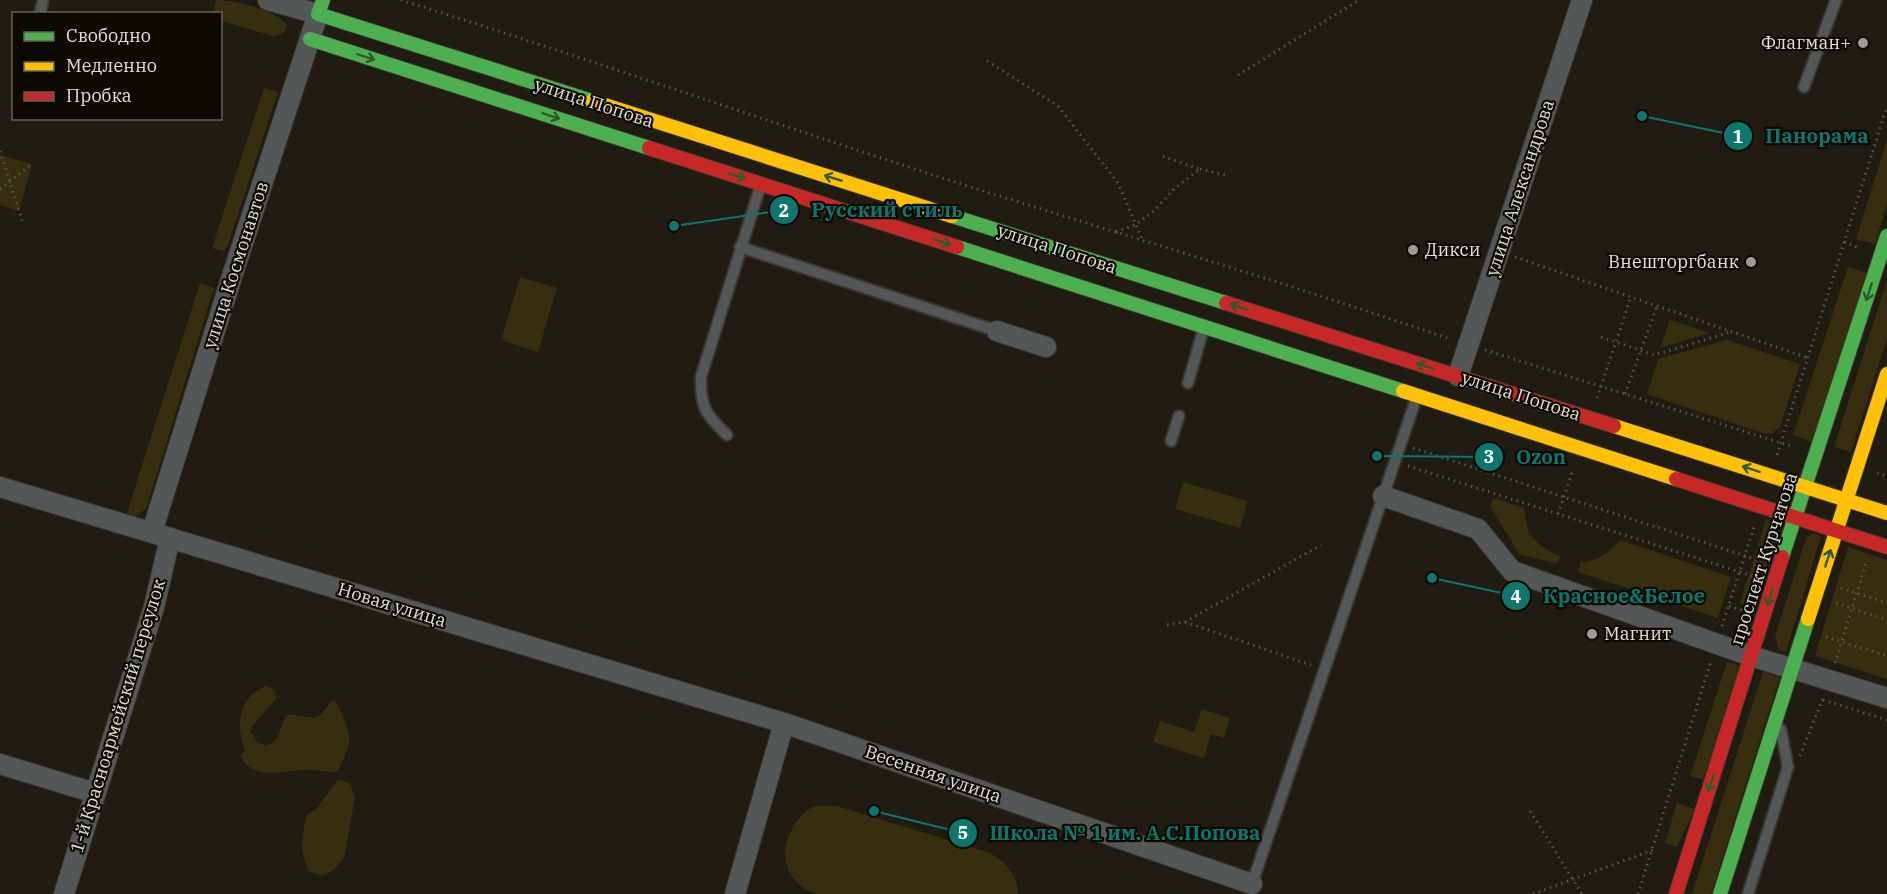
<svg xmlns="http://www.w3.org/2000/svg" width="1887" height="894" font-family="'IBM Plex Serif',serif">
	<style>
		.green { fill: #372e0f }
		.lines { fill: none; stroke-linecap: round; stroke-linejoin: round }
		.lane-casing { stroke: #3b372e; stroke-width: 14 }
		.street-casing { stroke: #3b372e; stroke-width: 22 }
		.fast-casing { stroke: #3b372e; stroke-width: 16 }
		.slow-casing { stroke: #3b372e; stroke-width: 16 }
		.jam-casing { stroke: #3b372e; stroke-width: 16 }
		.path { stroke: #535451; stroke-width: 3; stroke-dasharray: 1.5 4.5; stroke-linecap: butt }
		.lane { stroke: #545757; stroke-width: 10 }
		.street { stroke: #545757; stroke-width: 20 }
		.fast { stroke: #4caf50; stroke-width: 14 }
		.slow { stroke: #ffc107; stroke-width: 14 }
		.jam { stroke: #c62828; stroke-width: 14 }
		.oneway { stroke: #2c5c2a }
		.poi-dot { fill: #9f9b8f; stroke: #0d0a03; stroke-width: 2 }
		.labels { text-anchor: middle; stroke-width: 4.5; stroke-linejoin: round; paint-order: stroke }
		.poi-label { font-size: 18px; fill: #e4e0d3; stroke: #0d0a03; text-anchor: end }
		.street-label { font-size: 18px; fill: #e4e0d3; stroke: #0d0a03 }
		.leader { fill: none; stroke: #0f766e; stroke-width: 2 }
		.callout-dot { fill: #0f766e; stroke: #0d0a03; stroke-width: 2 }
		.mark-label { font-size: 18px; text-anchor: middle; font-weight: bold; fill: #fff }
		.callout-label { font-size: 20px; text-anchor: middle; font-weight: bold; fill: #0f766e; stroke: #0d0a03; stroke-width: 4.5; stroke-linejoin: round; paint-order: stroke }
	</style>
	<rect width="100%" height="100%" fill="#201c12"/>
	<!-- green -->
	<g class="green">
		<path d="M216,0C234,0 277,10 287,25C285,33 281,35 273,36L221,21L220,14L213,13Z"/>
		<polygon points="264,88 278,92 227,248 222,251 212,248"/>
		<polygon points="1887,140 1887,205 1875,244 1856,239"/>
		<polygon points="0,155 32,164 19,211 0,205"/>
		<polygon points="1848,267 1867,273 1812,442 1793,435"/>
		<polygon points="520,277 557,288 538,352 501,340"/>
		<polygon points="1887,280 1887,338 1851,452 1834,447"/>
		<polygon points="200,283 214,288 146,509 132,518 126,516"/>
		<polygon points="1670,320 1710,333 1660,348"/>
		<polygon points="1727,340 1800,364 1780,427 1772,433 1763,433 1647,394 1658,359"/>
		<polygon points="1183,482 1247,501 1240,528 1175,509"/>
		<path d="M1493,498L1524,508C1526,535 1535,545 1560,556L1557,564L1519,554L1490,506Z"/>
		<polygon points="1766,519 1778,526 1745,642 1734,639 1745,605 1740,603"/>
		<polygon points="1812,533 1821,536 1786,652 1779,650 1775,636 1806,538"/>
		<path d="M1620,540L1731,577L1718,618L1578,572L1581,562C1598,561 1609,553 1620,540Z"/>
		<polygon points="1848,547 1887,560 1887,679 1815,656"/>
		<polygon points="1727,662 1740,666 1703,780 1690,776"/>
		<polygon points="1763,672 1780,677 1711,894 1692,894"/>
		<path d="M266,686C274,688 276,691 276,699L253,725L250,731L257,742L266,746L275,741L287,714L315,718L322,714L331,701H336C351,736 355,735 338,771C326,774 313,768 301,770C281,771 252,781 241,756L245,750C235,725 238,697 266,686Z"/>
		<polygon points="1202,709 1230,718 1224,738 1211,734 1204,758 1153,742 1160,721 1194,732"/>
		<path d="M340,780L350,783L355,797L345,854C342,862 332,874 323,875C319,876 313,872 308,871L302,850L304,825L307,815L317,808L336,782Z"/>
		<polygon points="1677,803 1695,809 1677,847 1665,843"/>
		<path d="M837,806L990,853C1004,861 1019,876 1018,894H817C784,883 776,851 796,823C800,817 806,810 813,807C820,805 830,806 837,806Z"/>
	</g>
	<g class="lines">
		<!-- lane casing -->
		<g class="lane-casing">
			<g id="lane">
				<polyline points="40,14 43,0"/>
				<polyline points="1804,87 1836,0"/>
				<polyline points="740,247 997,331"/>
				<polyline points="1188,383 1204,327"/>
				<path d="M727,435C706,415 700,407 701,377L761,184"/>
				<polyline points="1171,441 1179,416"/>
				<polyline points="1252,884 1417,396"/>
				<polyline points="1748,894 1788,767 1781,730"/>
			</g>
		</g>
		<!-- street casing -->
		<g class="street-casing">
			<g id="street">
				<polyline points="997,331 1046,347"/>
				<polyline points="1458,376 1582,0"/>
				<polyline points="0,487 784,723 1252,884"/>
				<polyline points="1383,496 1478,529 1512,571 1751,656 1887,698"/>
				<polyline points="152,532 233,273 318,14 268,0"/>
				<polyline points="0,764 95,793"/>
				<polyline points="64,894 154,607 170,538"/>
				<polyline points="735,894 784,723"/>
			</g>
		</g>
		<!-- fast casing -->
		<g class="fast-casing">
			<g id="fast">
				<polyline points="323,0 318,14 592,101"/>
				<polyline points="310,39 649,148"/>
				<polyline points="952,216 1226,303"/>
				<polyline points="957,247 1403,391"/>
				<polyline points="1782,557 1887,236"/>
				<polyline points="1720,894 1808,619"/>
			</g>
		</g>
		<!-- slow casing -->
		<g class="slow-casing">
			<g id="slow">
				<polyline points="592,101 952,216"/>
				<polyline points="1403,391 1676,479"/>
				<polyline points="1614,426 1887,513"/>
				<polyline points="1808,619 1887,374"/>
			</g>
		</g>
		<!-- jam casing -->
		<g class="jam-casing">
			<g id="jam">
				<polyline points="649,148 957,247"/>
				<polyline points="1226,303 1614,426"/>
				<polyline points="1676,479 1887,547"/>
				<polyline points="1676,894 1782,557"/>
			</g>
		</g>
		<!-- path -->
		<g class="path">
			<path d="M401,0C579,56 755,117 933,175C1105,230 1279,280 1450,339"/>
			<polyline points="987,61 1058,106 1118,183 1143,241"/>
			<polyline points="1238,75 1359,0"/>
			<polyline points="0,151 23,223"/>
			<polyline points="1200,169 1225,175"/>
			<polyline points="0,189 32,164"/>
			<polyline points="1116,232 1135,225 1154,211 1174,189 1200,169 1159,155"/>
			<polyline points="1844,242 1859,248"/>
			<polyline points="1515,257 1808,358"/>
			<polyline points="1601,337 1654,355 1731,332"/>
			<polyline points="1485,350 1794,447"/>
			<polyline points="1625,394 1657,306"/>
			<polyline points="1597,398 1631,297"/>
			<polyline points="1413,448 1758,560"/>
			<polyline points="1777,455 1887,106"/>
			<polyline points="1408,466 1753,576"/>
			<polyline points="1877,473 1887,476"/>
			<polyline points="1558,514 1573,470"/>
			<polyline points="1841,588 1887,603"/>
			<polyline points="1836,603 1887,620"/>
			<polyline points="1729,606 1742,610"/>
			<polyline points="1185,622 1311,665"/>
			<polyline points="1167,625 1185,622 1321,545"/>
			<polyline points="1722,626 1754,527"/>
			<polyline points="1826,637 1887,656"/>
			<polyline points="1835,663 1866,563"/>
			<polyline points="1823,700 1887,720"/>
			<polyline points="1800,756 1823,698"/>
			<polyline points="1530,811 1582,894"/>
			<polyline points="1533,894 1653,850"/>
			<polyline points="1638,894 1711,661"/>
		</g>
		<!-- lane -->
		<use href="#lane" class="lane"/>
		<!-- street -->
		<use href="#street" class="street"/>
		<!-- fast -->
		<use href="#fast" class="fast"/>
		<!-- slow -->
		<use href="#slow" class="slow"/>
		<!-- jam -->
		<use href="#jam" class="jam"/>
	</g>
	<!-- one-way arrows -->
	<defs><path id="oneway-shaft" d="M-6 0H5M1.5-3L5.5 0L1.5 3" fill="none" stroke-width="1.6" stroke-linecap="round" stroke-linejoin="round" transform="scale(1.5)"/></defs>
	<g class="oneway">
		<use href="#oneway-shaft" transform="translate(366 57) rotate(18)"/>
		<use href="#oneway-shaft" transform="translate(551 116) rotate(18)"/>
		<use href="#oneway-shaft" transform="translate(737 176) rotate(18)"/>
		<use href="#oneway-shaft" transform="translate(833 178) rotate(-163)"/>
		<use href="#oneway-shaft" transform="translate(942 242) rotate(18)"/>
		<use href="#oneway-shaft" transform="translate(1869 292) rotate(108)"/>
		<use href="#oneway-shaft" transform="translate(1239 307) rotate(-162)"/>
		<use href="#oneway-shaft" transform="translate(1425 366) rotate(-162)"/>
		<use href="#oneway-shaft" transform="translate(1751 469) rotate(-162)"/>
		<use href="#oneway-shaft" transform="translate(1828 558) rotate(-72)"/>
		<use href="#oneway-shaft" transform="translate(1770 597) rotate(107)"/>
		<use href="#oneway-shaft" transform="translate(1711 783) rotate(108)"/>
	</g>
	<!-- markers -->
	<g class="poi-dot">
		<circle cx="1863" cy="43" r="6"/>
		<circle cx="1413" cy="250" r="6"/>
		<circle cx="1751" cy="262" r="6"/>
		<circle cx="1592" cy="634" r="6"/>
	</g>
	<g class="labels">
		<!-- poi labels -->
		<g class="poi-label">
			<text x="1851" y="49">Флагман+</text>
			<text x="1425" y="256" text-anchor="start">Дикси</text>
			<text x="1739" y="268">Внешторгбанк</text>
			<text x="1604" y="640" text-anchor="start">Магнит</text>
		</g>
		<!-- street labels -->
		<g class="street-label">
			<text transform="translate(594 103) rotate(18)" y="6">улица Попова</text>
			<text transform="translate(1520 188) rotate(-72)" y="6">улица Александрова</text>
			<text transform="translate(1057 249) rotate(18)" y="6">улица Попова</text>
			<text transform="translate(236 265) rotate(-72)" y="6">улица Космонавтов</text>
			<text transform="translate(1521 396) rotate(18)" y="6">улица Попова</text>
			<text transform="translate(1764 559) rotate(-72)" y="6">проспект Курчатова</text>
			<text transform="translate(392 605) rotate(17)" y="6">Новая улица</text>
			<text transform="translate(118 716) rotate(-73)" y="6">1-й Красноармейский переулок</text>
			<text transform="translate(933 774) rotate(19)" y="6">Весенняя улица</text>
		</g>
	</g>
	<!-- callouts -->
	<path class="leader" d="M1642 116L1738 136M674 226L784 210M1377 456L1489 457M1432 578L1516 596M874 811L963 833"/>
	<g class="callout-dot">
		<circle cx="1642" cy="116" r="6"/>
		<circle cx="674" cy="226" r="6"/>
		<circle cx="1377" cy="456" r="6"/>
		<circle cx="1432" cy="578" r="6"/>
		<circle cx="874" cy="811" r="6"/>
		<circle cx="1738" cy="136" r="15"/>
		<circle cx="784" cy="210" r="15"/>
		<circle cx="1489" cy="457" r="15"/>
		<circle cx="1516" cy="596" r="15"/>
		<circle cx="963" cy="833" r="15"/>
	</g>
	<g class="mark-label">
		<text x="1738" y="143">1</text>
		<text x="784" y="217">2</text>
		<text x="1489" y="463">3</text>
		<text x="1516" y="603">4</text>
		<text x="963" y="839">5</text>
	</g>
	<g class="callout-label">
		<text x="1817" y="143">Панорама</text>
		<text x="887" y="217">Русский стиль</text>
		<text x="1541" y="464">Ozon</text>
		<text x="1624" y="603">Красное&amp;Белое</text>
		<text x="1125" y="840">Школа № 1 им. А.С.Попова</text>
	</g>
	<!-- legend -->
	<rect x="12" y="12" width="210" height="108" fill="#0d0a03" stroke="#636056" stroke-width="1.5"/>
	<rect x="24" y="32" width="30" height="9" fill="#4caf50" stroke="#636056" stroke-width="1.5"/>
	<text x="66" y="42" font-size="18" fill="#e4e0d3">Свободно</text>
	<rect x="24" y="62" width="30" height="9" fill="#ffc107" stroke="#636056" stroke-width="1.5"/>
	<text x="66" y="72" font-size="18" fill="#e4e0d3">Медленно</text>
	<rect x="24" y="92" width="30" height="9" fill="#c62828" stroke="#636056" stroke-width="1.5"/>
	<text x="66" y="102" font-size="18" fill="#e4e0d3">Пробка</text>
</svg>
